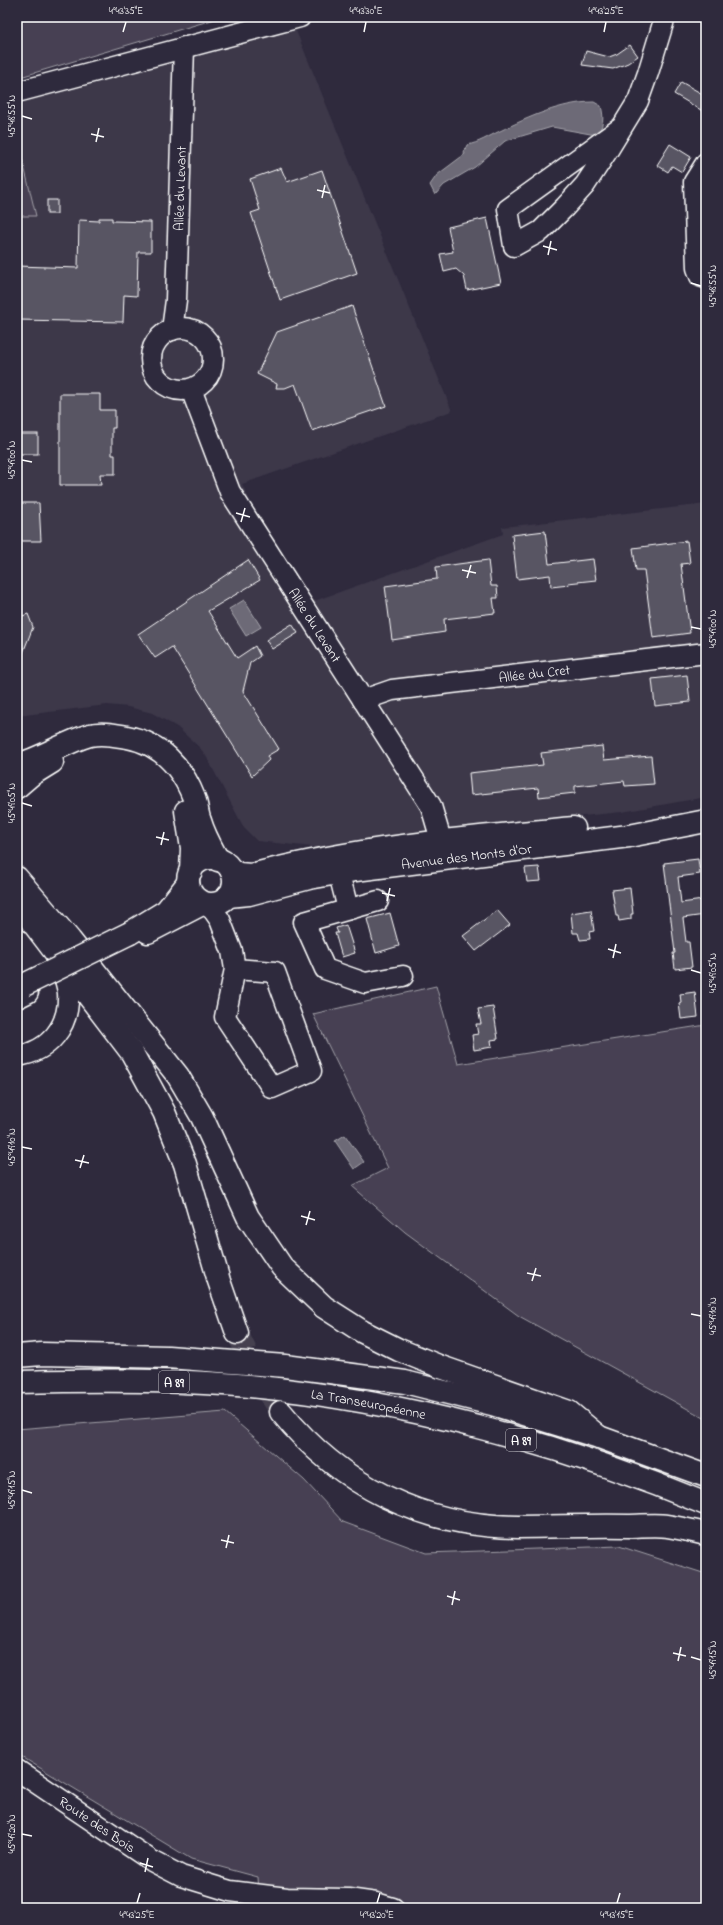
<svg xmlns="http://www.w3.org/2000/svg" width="723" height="1925" font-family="'Indie Flower',sans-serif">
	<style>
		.built { fill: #3c3749 }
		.green { fill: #464152; stroke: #a2a0a8 }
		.water { fill: #6d6a77; stroke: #a7a6ad }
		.building { fill: #595564; stroke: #fff }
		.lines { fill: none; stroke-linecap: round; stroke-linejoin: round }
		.highway-tunnel { stroke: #443f50; stroke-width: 22; stroke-dasharray: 22 11; stroke-linecap: butt }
		.minor-casing { stroke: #fff; stroke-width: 23 }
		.major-casing { stroke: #fff; stroke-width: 25 }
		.highway-casing { stroke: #fff; stroke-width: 25 }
		.minor { stroke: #2f2a3d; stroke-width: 20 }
		.major { stroke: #2f2a3d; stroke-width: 22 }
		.highway { stroke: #2f2a3d; stroke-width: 22 }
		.highway-bridge-casing { stroke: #fff; stroke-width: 25; stroke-linecap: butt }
		.highway-bridge { stroke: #2f2a3d; stroke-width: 22 }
		.ticks { fill: none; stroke: #fff; stroke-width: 1.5 }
		.labels { text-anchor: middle; stroke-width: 3.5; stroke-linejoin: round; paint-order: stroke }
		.shield { fill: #2f2a3d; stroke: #c1bfc5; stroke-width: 1 }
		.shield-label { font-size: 13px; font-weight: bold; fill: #fff }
		.street-label { font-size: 14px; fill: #fff; stroke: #2f2a3d }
		.neatline { fill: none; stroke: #fff; stroke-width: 1.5 }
		.ticks-label { font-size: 10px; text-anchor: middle; fill: #fff }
	</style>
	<rect width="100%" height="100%" fill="#2f2a3d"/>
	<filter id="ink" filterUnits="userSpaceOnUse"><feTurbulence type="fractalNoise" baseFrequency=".025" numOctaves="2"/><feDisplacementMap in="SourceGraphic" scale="8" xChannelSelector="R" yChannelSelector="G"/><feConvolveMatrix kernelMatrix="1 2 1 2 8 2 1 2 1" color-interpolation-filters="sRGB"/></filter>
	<g filter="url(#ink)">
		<!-- built -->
		<polygon class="built" points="292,21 452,411 242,484 254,510 314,601 503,534 502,527 706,504 706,797 622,812 390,836 322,848 257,841 244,828 206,756 200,748 177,727 152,713 128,707 107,705 17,716 17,216 36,216 17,137 17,88"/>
		<!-- green -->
		<g class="green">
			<polygon points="17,17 222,17 17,78"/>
			<polygon points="17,137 36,216 17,216"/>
			<polygon points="436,986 458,1064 706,1025 706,1419 519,1316 405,1232 352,1186 388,1168 313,1014"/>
			<polygon points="225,1412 304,1480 343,1522 426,1553 619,1546 706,1574 706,1908 260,1908 258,1877 191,1859 17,1754 17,1429"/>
		</g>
		<!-- water -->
		<g class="water">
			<path d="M594,102L601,106C604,117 604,127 596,135L552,127L505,141L475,167L444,185L435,195L430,185L437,175L465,154L464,152L467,145C479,143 489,136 500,131C529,117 562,102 594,102Z"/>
			<polygon points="244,600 261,627 246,636 229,609"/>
			<polygon points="345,1135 364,1162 354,1169 335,1141"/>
		</g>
		<!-- building -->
		<g class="building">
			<polygon points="630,45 638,56 628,63 613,69 582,65 586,51 609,57 617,54"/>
			<polygon points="681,82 706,96 706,113 674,94"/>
			<polygon points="670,144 691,157 682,172 672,166 668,172 657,165"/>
			<polygon points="281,168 287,182 322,170 357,273 280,300 251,213 260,210 250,179"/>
			<rect x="47" y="200" width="10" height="14"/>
			<polygon points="99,218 112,218 112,221 151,222 151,252 138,252 137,296 124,295 123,322 17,320 17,266 78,268 79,220 99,221"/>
			<polygon points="487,218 501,283 467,290 464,276 456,269 444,272 440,254 453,252 448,227"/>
			<polygon points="352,306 386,406 312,431 295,384 285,388 276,388 277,384 257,374 277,332"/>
			<polygon points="60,394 100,394 100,410 115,410 115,428 112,428 112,455 115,455 115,474 100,474 101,485 60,485"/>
			<rect x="17" y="434" width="21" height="20"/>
			<polygon points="17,503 39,503 41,541 17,541"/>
			<polygon points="545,531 549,564 593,559 596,580 568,583 569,585 551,587 550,575 517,579 512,535"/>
			<polygon points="687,541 690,563 681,564 690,633 653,638 644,570 636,570 633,548"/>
			<polygon points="248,560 260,580 208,611 237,658 255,646 260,656 250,663 243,691 279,749 267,756 269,760 252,776 172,647 155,658 138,634"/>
			<polygon points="488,560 491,586 497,586 498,598 493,598 495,613 444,619 445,632 392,640 385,586 437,579 436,567"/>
			<polygon points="28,614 33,627 17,668 17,618"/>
			<polygon points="292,624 298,633 272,649 266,640"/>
			<polygon points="687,675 690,702 655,706 652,679"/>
			<polygon points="602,746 604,760 651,756 654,784 625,786 624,781 575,786 575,793 539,797 538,788 471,795 469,773 543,765 541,753"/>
			<polygon points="698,859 700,874 678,877 681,903 703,900 705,915 683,918 686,942 689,942 692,967 675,969 673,953 675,953 664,863"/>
			<polygon points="539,867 541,881 527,882 525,868"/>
			<polygon points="630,888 633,914 631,914 631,919 619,921 618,916 616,916 612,890"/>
			<polygon points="497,910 510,925 476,951 463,936"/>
			<polygon points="591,910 594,931 589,932 590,939 580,940 578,933 573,933 571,913"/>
			<polygon points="390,913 399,946 376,953 367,919"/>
			<polygon points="346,925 355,953 342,957 335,933 338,933 336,928"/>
			<polygon points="695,992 698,1017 681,1019 679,1003 681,1002 680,994"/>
			<polygon points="493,1007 498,1039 491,1040 492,1047 474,1050 472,1035 478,1034 476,1024 481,1024 478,1009"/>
		</g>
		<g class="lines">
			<!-- highway-tunnel -->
			<polyline class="highway-tunnel" points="237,1333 259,1377 281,1412"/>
			<!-- minor casing -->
			<g class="minor-casing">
				<g id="minor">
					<polyline points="17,92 300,17"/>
					<polyline points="622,127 508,209 514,246 541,231 565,207 585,185 608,150 638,101 648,73 665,17"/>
					<polyline points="706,163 694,182 697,268 700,276 706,278"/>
					<circle cx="182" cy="359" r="31"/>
					<path id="s1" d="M172,330L176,300L184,47"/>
					<path id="s2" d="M191,389L230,492L431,806L441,840L445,857"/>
					<path id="s3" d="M363,700L392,690L706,653"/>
					<polyline points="335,858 348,909"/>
					<polyline points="378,901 304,922 325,969 365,983 403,976"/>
					<polyline points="204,903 213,910 220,920 232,951 235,969 225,1017 272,1088 311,1071 275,972 235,969"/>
					<path d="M17,1056C49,1052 70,1026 68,993C67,982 61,969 58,957"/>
					<path id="s4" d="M17,1770L152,1861L181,1876L230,1891L287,1898L348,1899L376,1903L393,1908"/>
				</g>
			</g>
			<!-- major casing -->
			<g class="major-casing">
				<g id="major">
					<path d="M17,765C43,758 65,742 90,735C103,732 115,735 127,737C160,743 182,767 194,798C197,805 197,814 200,821C204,835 211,847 218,860"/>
					<polyline points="17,787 31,775 52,762"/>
					<polyline points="186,811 192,848 191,871"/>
					<circle cx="211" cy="881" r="23"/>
					<path d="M231,870L239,874L251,875C358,847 465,838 574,828"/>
					<path id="s5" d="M228,896L249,894L309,878L355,870L629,836L706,821"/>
					<polyline points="148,932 204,903"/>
					<polyline points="17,997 27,992"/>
				</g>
			</g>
			<!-- highway casing -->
			<g class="highway-casing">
				<g id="highway">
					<polyline points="17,878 70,940 178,1076 202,1117 248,1217 282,1267 324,1307 363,1332 399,1350 441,1367 569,1412 599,1437"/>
					<polyline points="17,902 132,1053 164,1112 185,1164 219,1281 237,1333"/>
					<polyline points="130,933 166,911 188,883"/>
					<polyline points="17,1356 42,1354 168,1357 285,1366 405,1382 492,1404 599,1437 706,1476"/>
					<path id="s6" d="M17,1382C90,1380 164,1379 237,1385C396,1398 559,1443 706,1504"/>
					<path d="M281,1412C341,1486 422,1526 518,1527C555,1527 591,1525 628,1526C641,1526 655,1524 667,1526C680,1528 693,1531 706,1534"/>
				</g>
			</g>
			<!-- minor -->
			<use href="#minor" class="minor"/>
			<!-- major -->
			<use href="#major" class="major"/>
			<!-- highway -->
			<use href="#highway" class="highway"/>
			<!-- highway-bridge casing -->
			<g class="highway-bridge-casing">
				<polyline id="highway-bridge" points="24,985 130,933"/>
			</g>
			<!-- highway-bridge -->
			<use href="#highway-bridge" class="highway-bridge"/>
		</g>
	</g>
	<!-- ticks -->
	<path class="ticks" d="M123,32L126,22M364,32L366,22M604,32L606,22M22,116L32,119M91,134L104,137M96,142L99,128M317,190L330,193M322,198L325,185M543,246L557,250M548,255L551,241M691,283L701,286M22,460L32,462M236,513L250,517M241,522L245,508M462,570L476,573M467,578L471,565M691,627L701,629M22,803L32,806M156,837L169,840M161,845L164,832M382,893L395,896M387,901L390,888M608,949L621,953M613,958L616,944M691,970L701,973M22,1147L32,1149M75,1160L89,1163M80,1168L84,1155M301,1216L315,1220M306,1225L310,1211M527,1273L541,1276M532,1281L536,1268M691,1314L701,1316M22,1490L32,1493M221,1540L234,1543M226,1548L229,1535M447,1596L460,1600M452,1605L455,1591M673,1653L686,1656M691,1657L701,1660M678,1661L681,1647M22,1834L32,1836M140,1863L153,1867M145,1872L148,1858M137,1903L140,1893M377,1903L380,1893M617,1903L620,1893"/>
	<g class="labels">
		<!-- shield labels -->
		<g class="shield">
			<rect x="159" y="1371" width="30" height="22" rx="3"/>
			<rect x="506" y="1429" width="30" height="22" rx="3"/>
		</g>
		<g class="shield-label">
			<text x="174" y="1387">A 89</text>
			<text x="521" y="1445">A 89</text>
		</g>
		<!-- street labels -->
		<g class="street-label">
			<text dy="5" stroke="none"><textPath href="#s1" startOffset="142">Allée du Levant</textPath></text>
			<text dy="5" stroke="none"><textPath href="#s2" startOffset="268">Allée du Levant</textPath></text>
			<text dy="5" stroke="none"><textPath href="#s3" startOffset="174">Allée du Cret</textPath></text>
			<text dy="5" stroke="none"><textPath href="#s5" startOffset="242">Avenue des Monts d'Or</textPath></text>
			<text dy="5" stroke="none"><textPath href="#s6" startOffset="353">La Transeuropéenne</textPath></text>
			<text dy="5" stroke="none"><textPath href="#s4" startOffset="97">Route des Bois</textPath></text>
		</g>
	</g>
	<!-- margin -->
	<rect width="723" height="1925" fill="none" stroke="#2f2a3d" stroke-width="44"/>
	<rect x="22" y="22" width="679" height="1881" class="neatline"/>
	<g class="ticks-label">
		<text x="126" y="14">4°43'35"E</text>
		<text x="366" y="14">4°43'30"E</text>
		<text x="606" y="14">4°43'25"E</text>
		<text transform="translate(11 116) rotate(-90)" y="4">45°48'55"N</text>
		<text transform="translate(712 286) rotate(-90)" y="4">45°48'55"N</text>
		<text transform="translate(11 460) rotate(-90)" y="4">45°49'00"N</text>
		<text transform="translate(712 629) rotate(-90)" y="4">45°49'00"N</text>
		<text transform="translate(11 803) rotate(-90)" y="4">45°49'05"N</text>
		<text transform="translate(712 973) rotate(-90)" y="4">45°49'05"N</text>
		<text transform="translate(11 1147) rotate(-90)" y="4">45°49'10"N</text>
		<text transform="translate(712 1316) rotate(-90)" y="4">45°49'10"N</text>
		<text transform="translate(11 1490) rotate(-90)" y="4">45°49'15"N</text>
		<text transform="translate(712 1660) rotate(-90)" y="4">45°49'15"N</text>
		<text transform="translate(11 1834) rotate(-90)" y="4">45°49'20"N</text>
		<text x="137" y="1918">4°43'25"E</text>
		<text x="377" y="1918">4°43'20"E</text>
		<text x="617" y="1918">4°43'15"E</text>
	</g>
</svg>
